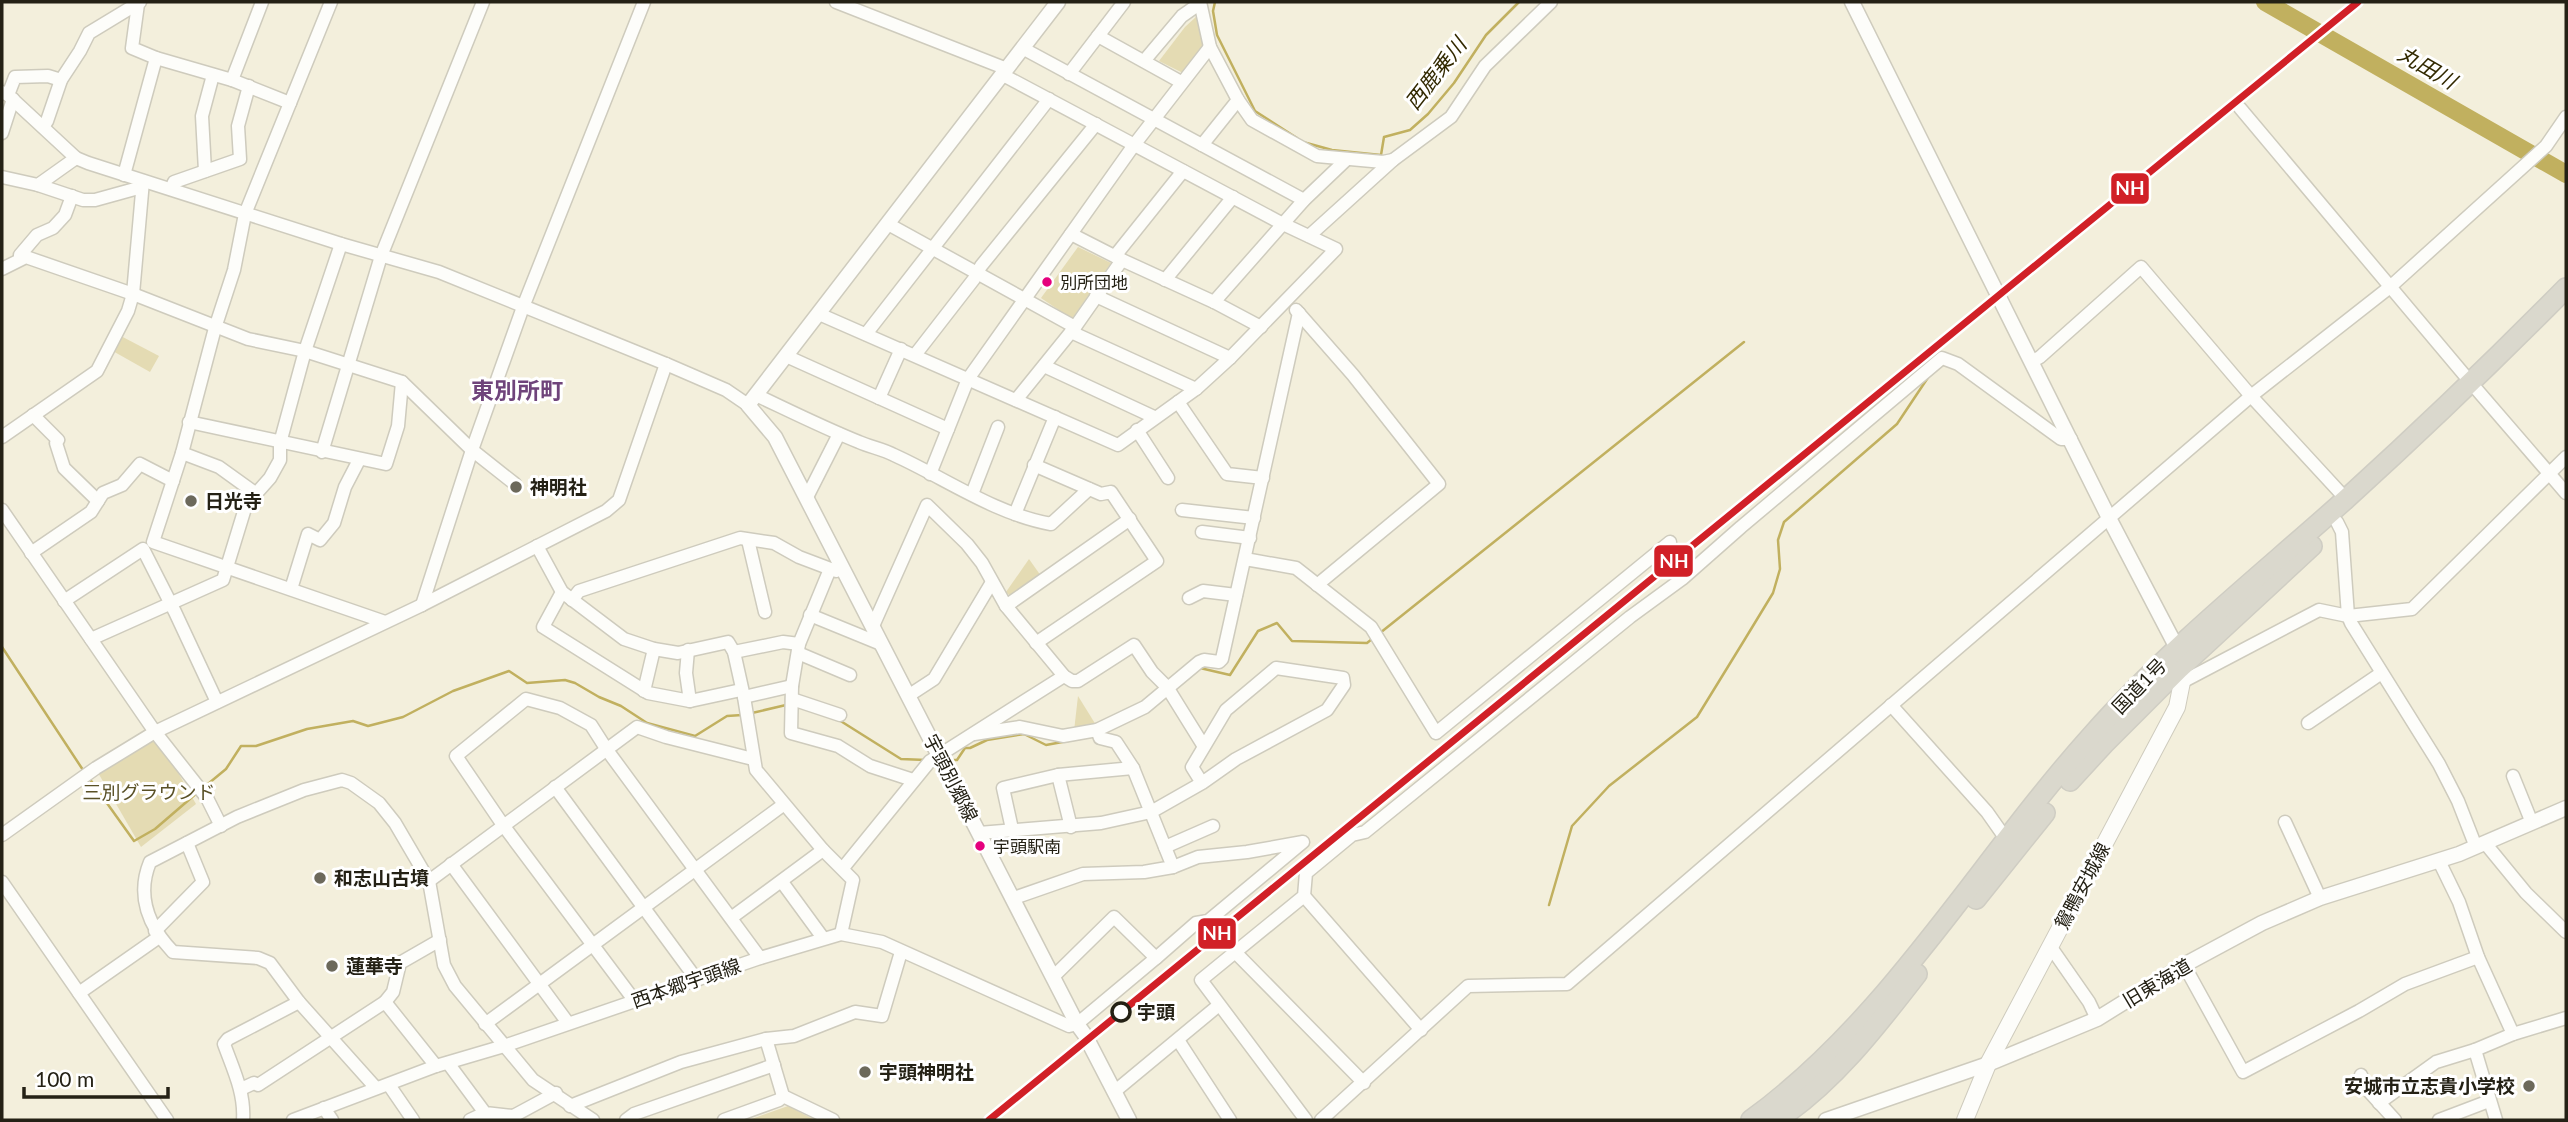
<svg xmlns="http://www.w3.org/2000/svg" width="2568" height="1122" font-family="Lato,'Noto Sans JP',sans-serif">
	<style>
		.green { fill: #e4dbb3 }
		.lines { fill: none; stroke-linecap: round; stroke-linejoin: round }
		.stream { stroke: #c1b05f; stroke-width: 2.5 }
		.river { stroke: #c1b05f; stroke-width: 18 }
		.minor-casing { stroke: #cecbbd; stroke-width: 15 }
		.tertiary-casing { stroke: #cecbbd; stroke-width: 17 }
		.secondary-casing { stroke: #cecbbd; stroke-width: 18 }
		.trunk-casing { stroke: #cfcdc3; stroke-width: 22 }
		.minor { stroke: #fdfdfa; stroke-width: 12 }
		.tertiary { stroke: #fdfdfa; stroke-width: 14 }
		.secondary { stroke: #fdfdfa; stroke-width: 16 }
		.trunk { stroke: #dad8cd; stroke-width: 19 }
		.rail-1-casing { stroke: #fff; stroke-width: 12 }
		.rail-1 { stroke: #d12027; stroke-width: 7 }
		.bus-dot { fill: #e5007d; stroke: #fff; stroke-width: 2.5 }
		.poi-dot { fill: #6c695b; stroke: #fff; stroke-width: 2.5 }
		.stop-dot { fill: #fff; stroke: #242115; stroke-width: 3.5 }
		.labels { text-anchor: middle; stroke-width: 6; stroke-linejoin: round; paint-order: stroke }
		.bus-label { font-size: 17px; fill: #242115; stroke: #fff; text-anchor: start }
		.poi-label { font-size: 19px; font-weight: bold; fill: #242115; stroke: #fff; text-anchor: start }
		.street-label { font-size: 19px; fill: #242115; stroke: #fff }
		.park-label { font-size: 19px; fill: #5a5127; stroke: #fff }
		.stop-label { font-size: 19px; font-weight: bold; fill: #242115; stroke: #fff; text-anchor: start }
		.water-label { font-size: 21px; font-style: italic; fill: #322900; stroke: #fff }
		.quarter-label { font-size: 23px; font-weight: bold; fill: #6f447b; stroke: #fff }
		.line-badge { stroke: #fff; stroke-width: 2.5 }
		.badge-label { font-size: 19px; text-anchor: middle; font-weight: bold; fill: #fff }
	</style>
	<rect width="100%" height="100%" fill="#f3efdc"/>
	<!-- green -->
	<g class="green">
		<polygon points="1197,16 1208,44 1183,73 1159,61 1185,27"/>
		<polygon points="1078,247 1111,263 1072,319 1041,298"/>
		<polygon points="119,335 159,356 150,372 111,350"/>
		<polygon points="1029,559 1041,576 1010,596 1006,592"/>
		<polygon points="1078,696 1096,725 1074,731"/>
		<polygon points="155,732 196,804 141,847 97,771"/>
		<polygon points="788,1106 815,1120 749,1120"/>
	</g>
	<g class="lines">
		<!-- stream -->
		<g class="stream">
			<polyline points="1215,2 1213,11 1217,35 1255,111 1297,138"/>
			<polyline points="1303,142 1332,150 1381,155 1384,137 1410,130 1428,114 1454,83 1486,35 1519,2"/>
			<polyline points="1380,633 1744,342"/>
			<polyline points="2,647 83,770"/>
			<polyline points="1200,668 1230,675 1258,631 1277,623 1292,641 1367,643 1372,639"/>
			<polyline points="752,713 786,705"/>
			<polyline points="839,720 901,759 926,760"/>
			<polyline points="946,760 957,760 965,748 970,748 987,740 1024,734 1046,745 1095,736"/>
			<polyline points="89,778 134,841 155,829 198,792"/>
			<polyline points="203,788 226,769 241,746 256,746 307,729 353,721 368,726 403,717 453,691 509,671 527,683 565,680 575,683 599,697 621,706 647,723 695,736 727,716 742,715"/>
			<polyline points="1549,905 1572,826 1609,786 1697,717 1745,639 1773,593 1780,569 1778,540 1784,522 1897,424 1929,376"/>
		</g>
		<!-- river -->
		<polyline class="river" points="2265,2 2566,174"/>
		<!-- minor casing -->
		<g class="minor-casing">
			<g id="minor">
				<polyline points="262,2 232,80 290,103"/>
				<polyline points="331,2 245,214 234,270 215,328 182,453 153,542 385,622"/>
				<polyline points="836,2 1007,69"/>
				<polyline points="1200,2 1210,47 1238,100 1252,120 1317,156 1383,162 1393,160"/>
				<polyline points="138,4 132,48 156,58 232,80"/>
				<polyline points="1098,36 1181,82"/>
				<polyline points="1024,49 1304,200"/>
				<polyline points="1144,61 1182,16 1199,4"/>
				<polyline points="1069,74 1124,2"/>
				<polyline points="2,92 8,95 76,158 88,163 341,244 439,272 666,364 726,390 748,405"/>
				<polyline points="8,95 15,77 48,76 61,80"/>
				<polyline points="2240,108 2472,384 2566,493"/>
				<polyline points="43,127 47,121 61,80 80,51 89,33 140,2"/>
				<polyline points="2,133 13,99"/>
				<polyline points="1202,145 1238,100"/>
				<polyline points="205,171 202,116 213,75"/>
				<polyline points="124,175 156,58"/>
				<polyline points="2,177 38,185 76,158"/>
				<polyline points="38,185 83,200 95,200 142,187"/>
				<polyline points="171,189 174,182 240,159 238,126 249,86"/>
				<polyline points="888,224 1075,327"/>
				<polyline points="1071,234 1122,260"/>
				<polyline points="1309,236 1393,160 1451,117 1485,66 1551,2"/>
				<polyline points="1115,256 1183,171"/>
				<polyline points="20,259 20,255 37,235 53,228 65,215 72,196"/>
				<polyline points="2,269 26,257 133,294 248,339 305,351 402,382 472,450 515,484"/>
				<polyline points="1165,280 1233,197"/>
				<polyline points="1096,296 1230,358"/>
				<polyline points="1214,302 1304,200 1347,159"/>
				<polyline points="1296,310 1353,375 1439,484 1317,585"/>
				<polyline points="819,314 1118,445 1196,389 1230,358 1336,249 1283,224 1003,75"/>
				<polyline points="1071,332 1196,389"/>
				<polyline points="866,334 1049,99"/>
				<polyline points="915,355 974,279 981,266 1096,124"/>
				<polyline points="786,356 948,429"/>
				<polyline points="2033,361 2040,357 2141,267 2251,396 2346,499"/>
				<polyline points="1044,366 1154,417"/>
				<path d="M756,395C790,411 824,428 859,442C870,447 883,449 894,455C945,478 995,514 1051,524L1089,489"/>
				<polyline points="879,398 901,349"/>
				<polyline points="1016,400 1075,327 1122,260 1214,302 1261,327"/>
				<polyline points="1178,402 1227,474 1263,478"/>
				<polyline points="33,415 58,440 56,443 64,468 98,501"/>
				<polyline points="189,422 386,464 398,426 402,382"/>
				<polyline points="1137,430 1168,478"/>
				<polyline points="2,437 97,371 128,311 133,294 143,181"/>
				<polyline points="322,452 381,256 483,2"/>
				<polyline points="182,453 219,467 255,493"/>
				<polyline points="1034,465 1101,494 1111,492 1157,561 1036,643"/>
				<polyline points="930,474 968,379 1134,145 1210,47"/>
				<polyline points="972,494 998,427"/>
				<polyline points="807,497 839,434"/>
				<polyline points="2,510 155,732 207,798 221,826"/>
				<polyline points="1182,510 1254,518"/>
				<polyline points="1015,514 1055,417"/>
				<polyline points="2337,522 2342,532 2348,616 2351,623 2439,764 2458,801 2476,847"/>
				<polyline points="1202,532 1250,538"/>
				<polyline points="748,540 765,612"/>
				<polyline points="537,546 562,592 624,639 654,649 678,653 728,642 734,652 744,697 756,770 823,850 853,880 841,934"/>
				<polyline points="31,553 91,512 103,493 122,485 140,464 173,481"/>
				<polyline points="1245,559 1296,568 1371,627 1436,733 1670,542"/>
				<polyline points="830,569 799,644 792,686 791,733 838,746 870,766 913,780"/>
				<polyline points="291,589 308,534 320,540 334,523 345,487 359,460"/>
				<polyline points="562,592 543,627 648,693 690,701 741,690"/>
				<polyline points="1189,598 1203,591 1236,595"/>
				<polyline points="572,600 579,591 740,538 774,543 799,557 836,571"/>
				<polyline points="64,601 143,549 175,612 217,702"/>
				<polyline points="422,605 472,450 523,307 644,2"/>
				<polyline points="1006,606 1130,519"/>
				<polyline points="810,615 881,644"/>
				<polyline points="873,626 927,505 967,544 982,563 1006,606 1064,676 1072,681 1078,681 1134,645 1152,672 1167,687 1203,745"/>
				<polyline points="91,639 223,580 246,505 270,478 280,460 280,443 305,351 341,244"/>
				<polyline points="688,650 686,673 690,701"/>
				<polyline points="734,652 783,642 799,644"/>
				<polyline points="798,653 850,675"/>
				<polyline points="2182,682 2319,610 2348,616 2412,609 2566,457"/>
				<polyline points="644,691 654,649"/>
				<polyline points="908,696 934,679 992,582"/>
				<polyline points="744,697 792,686"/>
				<polyline points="792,699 840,715"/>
				<polyline points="1891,705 1987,812 2006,839"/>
				<polyline points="2308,723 2380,674"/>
				<polyline points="974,734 1020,727 1063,736 1097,730 1145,707 1199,662 1204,660 1219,662 1222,659 1299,313"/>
				<polyline points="1058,775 1071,827"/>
				<polyline points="2513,776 2532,823"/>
				<polyline points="555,787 697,980"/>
				<polyline points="2285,822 2320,898"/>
				<polyline points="1012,829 1003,788 1058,775 1133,768"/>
				<polyline points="979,833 1101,823 1151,812 1202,783 1236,759 1327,710 1344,685 1343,678 1276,668 1226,710 1192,767 1202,783"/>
				<polyline points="2,835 96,768 155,732 422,605 606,511 619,500 666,364"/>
				<polyline points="2485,843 2526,893 2566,932"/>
				<polyline points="1165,847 1213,826"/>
				<polyline points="2439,861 2459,902 2478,957 2513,1034"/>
				<polyline points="451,864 568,1023"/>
				<polyline points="843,868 930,761 1064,676"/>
				<polyline points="429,881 637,727 666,737 753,759"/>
				<polyline points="2,882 167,1120"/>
				<polyline points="782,882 823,938"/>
				<polyline points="1304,896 1421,1030"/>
				<polyline points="1014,898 1083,874 1144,872 1173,867 1133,768 1116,742 1100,738 1097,730"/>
				<polyline points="731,918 823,850"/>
				<polyline points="155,931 203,882 187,843"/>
				<polyline points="2050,946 2089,1002 2097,1019"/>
				<polyline points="1235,952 1364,1083"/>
				<polyline points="1156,958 1196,923 1208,921 1303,842 1247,852 1198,857 1173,867"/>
				<polyline points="2184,965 2243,1072 2359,1011 2405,984 2478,957"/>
				<polyline points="79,993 159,937"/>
				<polyline points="634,1000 503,825 456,756 526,699 560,708 591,725 607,750 760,958"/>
				<polyline points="385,1002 393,992 400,963 440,940"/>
				<polyline points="485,1024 783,805"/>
				<polyline points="766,1039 783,1096"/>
				<polyline points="1178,1040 1230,1120"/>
				<polyline points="448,1063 485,1113 513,1116"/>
				<polyline points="2361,1075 2365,1087 2395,1120"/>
				<polyline points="389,1085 413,1120"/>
				<path d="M376,1088L299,1002L270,963L258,958L173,952C149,927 136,896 150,862L237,817L304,790L342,780L351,783L379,803L395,823L429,881L444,965L455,986L533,1080L593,1120"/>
				<polyline points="241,1089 254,1083 258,1085 385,1002 436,1066"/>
				<polyline points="1114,1092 1219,1005"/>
				<polyline points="783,1096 833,1120"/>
				<polyline points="2379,1103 2436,1062 2475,1050"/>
				<polyline points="570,1106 681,1062 766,1039 794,1036 855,1012 882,1016 901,952"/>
				<polyline points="324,1108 332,1120"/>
				<path d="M243,1120C245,1093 233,1069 224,1044L228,1039L299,1002"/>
				<polyline points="293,1120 436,1066 504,1046 760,958 841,934 882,942 1069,1026 1077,1024 1156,958 1114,917 1053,977"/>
				<polyline points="470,1120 485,1113"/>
				<polyline points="506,1120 556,1093"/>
				<polyline points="626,1120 634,1114 774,1065"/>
				<polyline points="724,1120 779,1100 783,1096"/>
				<polyline points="1306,1120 1201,980 1304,896 1306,873 1352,835 1365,832 1630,617 1682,579 1741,527 1942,358 1958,364 2061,439 2071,439"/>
				<polyline points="1321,1120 1468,986 1567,984 2251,396 2390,287 2546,146 2566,117"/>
				<polyline points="2439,1120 2489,1101"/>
				<polyline points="2496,1120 2475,1050 2513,1034 2566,1018"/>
			</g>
		</g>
		<!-- tertiary casing -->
		<g class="tertiary-casing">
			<g id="tertiary">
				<polyline points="1058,2 748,405 775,437 1077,1024 1085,1035 1129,1120"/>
				<polyline points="1852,2 2109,518 2177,648"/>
				<polyline points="1826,1120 1988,1064 2097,1019 2184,965 2262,923 2320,898 2459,854 2566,808"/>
			</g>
		</g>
		<!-- secondary casing -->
		<g class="secondary-casing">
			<polyline id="secondary" points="1965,1120 1988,1064 2177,707 2182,682 2178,661"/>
		</g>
		<!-- trunk casing -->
		<g class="trunk-casing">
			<g id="trunk">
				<polyline points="2070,781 2104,744 2179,669 2312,546"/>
				<polyline points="1976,899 2045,813"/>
				<path d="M1751,1120C1891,1018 1978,862 2092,735C2169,648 2260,576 2346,499C2422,430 2494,361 2566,288"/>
				<path d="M1777,1120C1833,1083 1876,1027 1917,974"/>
			</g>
		</g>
		<!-- minor -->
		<use href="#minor" class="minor"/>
		<!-- tertiary -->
		<use href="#tertiary" class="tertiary"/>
		<!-- secondary -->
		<use href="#secondary" class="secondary"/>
		<!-- trunk -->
		<use href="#trunk" class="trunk"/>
		<!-- rail-1 casing -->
		<g class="rail-1-casing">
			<polyline id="rail-1" points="989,1120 2358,2"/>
		</g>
		<!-- rail-1 -->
		<use href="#rail-1" class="rail-1"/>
	</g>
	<!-- markers -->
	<g class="bus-dot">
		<circle cx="1047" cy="282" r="6"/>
		<circle cx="980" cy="846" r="6"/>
	</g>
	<g class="poi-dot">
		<circle cx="516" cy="487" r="7"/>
		<circle cx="191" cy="501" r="7"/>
		<circle cx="320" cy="878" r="7"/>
		<circle cx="332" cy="966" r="7"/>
		<circle cx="865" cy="1072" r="7"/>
		<circle cx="2529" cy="1086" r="7"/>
	</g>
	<circle class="stop-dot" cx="1121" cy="1012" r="9"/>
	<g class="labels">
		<!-- bus labels -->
		<g class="bus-label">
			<text x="1060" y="289">別所団地</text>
			<text x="993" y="853">宇頭駅南</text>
		</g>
		<!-- poi labels -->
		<g class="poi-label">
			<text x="530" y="494">神明社</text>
			<text x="205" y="508">日光寺</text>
			<text x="334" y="885">和志山古墳</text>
			<text x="346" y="973">蓮華寺</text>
			<text x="879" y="1079">宇頭神明社</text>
			<text x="2515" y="1093" text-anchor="end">安城市立志貴小学校</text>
		</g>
		<!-- street labels -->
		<g class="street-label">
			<text transform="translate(2139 686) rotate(-46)" y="7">国道1号</text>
			<text transform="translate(951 778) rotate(63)" y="7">宇頭別郷線</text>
			<text transform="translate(2082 886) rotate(-62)" y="7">鴛鴨安城線</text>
			<text transform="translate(686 983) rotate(-19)" y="7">西本郷宇頭線</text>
			<text transform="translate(2157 983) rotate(-31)" y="7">旧東海道</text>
		</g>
		<!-- park labels -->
		<g class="park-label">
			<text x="149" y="799">三別グラウンド</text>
		</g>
		<!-- stop labels -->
		<g class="stop-label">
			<text x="1137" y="1019">宇頭</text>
		</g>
		<!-- water labels -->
		<g class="water-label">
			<text transform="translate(2427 68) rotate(30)" y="7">丸田川</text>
			<text transform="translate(1436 74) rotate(-52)" y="7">西鹿乗川</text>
		</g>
		<!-- quarter labels -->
		<g class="quarter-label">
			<text x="517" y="399">東別所町</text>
		</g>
	</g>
	<g class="line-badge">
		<rect x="2110" y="172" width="40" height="33" rx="7" fill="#d12027"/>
		<rect x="1653" y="544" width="41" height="34" rx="7" fill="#d12027"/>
		<rect x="1197" y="917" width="40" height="33" rx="7" fill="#d12027"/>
	</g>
	<g class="badge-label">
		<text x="2130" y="195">NH</text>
		<text x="1674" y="568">NH</text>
		<text x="1217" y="940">NH</text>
	</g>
	<!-- border -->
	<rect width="2568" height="1122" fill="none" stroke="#242115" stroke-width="7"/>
	<!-- scale -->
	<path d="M24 1087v10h144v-10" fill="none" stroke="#242115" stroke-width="3.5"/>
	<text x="35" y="1087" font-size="21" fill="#242115" stroke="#ffffff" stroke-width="5" paint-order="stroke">100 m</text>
</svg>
